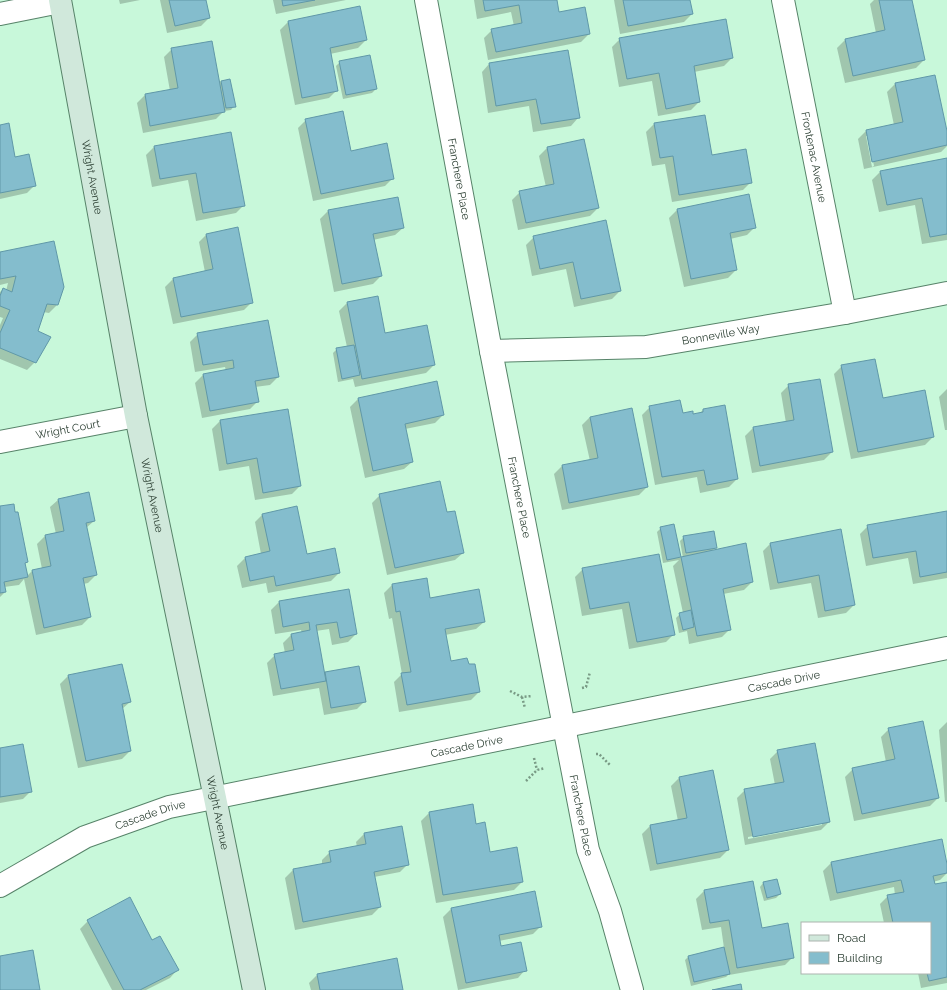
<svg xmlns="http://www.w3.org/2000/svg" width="947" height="990" font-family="Raleway,sans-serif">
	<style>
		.shadow { fill: #0003; fill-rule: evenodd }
		.building { fill: #84bdcd; stroke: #6098a8 }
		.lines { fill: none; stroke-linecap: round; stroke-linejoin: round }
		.street-casing { stroke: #578369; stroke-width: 24 }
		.secondary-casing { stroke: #578369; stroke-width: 24 }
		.path { stroke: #799a85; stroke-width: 2.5; stroke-dasharray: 2 2; stroke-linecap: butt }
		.street { stroke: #fff; stroke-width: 22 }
		.secondary { stroke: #d0e8db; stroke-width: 22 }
		.labels { text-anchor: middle; stroke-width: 3.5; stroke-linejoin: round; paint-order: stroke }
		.street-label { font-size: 11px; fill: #2d4034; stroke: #fff }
	</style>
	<rect width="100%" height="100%" fill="#c8f8da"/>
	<!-- shadow -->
	<g class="shadow">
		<polygon points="119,0 140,0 120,4"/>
		<polygon points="160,0 205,0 209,18 201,26 167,33"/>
		<polygon points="273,0 346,0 276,14"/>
		<polygon points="474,0 556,0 558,13 589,34 581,42 488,60 484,38 492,30 514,26 511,12 477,19"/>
		<polygon points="614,0 689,0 692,14 684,22 620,34"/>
		<polygon points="874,0 911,0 924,60 916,68 845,83 837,48 845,40 876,33 870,4"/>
		<polygon points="359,7 366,40 358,48 330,54 337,90 329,98 295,105 280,30 288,22"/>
		<polygon points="620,39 732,58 724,66 694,72 699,102 691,110 658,116 652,81 619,87 612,47"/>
		<polygon points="172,49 219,84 221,81 234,106 231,110 224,111 216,119 143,133 137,103 145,95 170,91 164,57"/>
		<polygon points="340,62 376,89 372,93 343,99 336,66"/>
		<polygon points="489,64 578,118 571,126 533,132 529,106 488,113 482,72"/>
		<path d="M934,76L947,136V146L941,152L864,169L858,139L866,131L894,125L887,92L895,84ZM866,136H868L874,166L872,167Z"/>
		<polygon points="306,120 350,152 393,178 385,186 313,201 298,128"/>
		<polygon points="654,124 711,156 751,182 743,190 672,202 665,164 652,166 646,132"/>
		<polygon points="0,126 15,158 35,185 27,193 0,199"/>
		<polygon points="230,133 244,205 236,213 196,221 188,180 152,187 146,155 154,147"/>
		<polygon points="584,140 598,208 590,216 518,230 512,200 520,192 546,187 539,156 547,148"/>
		<polygon points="947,159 947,240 922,244 915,205 879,212 872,180 880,172"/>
		<polygon points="398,198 403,228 395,235 373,240 381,276 373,284 334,292 320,219 328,211"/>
		<polygon points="677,210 755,227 747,235 730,239 736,270 728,278 684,287 669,218"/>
		<polygon points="207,234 252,302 244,310 173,324 165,287 173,279 205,272 199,242"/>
		<polygon points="534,237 620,291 612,299 574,307 566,269 532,276 526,245"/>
		<polygon points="0,253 57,305 49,313 43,312 36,332 35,362 27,370 0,359 0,325 3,318 0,317 0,292 3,289 6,291 8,283 0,285"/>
		<polygon points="347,303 384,334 434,365 426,373 355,387 353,379 338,382 333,353 337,349 347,347 339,311"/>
		<polygon points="198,334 278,377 270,385 255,387 258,401 250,409 202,418 195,383 203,375 226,371 225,367 195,372 190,342"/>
		<polygon points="842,366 882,400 933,437 925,445 851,459 834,374"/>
		<polygon points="436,382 443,415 435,423 405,429 412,462 404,469 365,478 350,407 358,399"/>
		<polygon points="789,385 832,452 824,460 752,473 745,436 753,428 786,423 781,393"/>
		<polygon points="947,389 947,430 945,430 939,397"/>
		<polygon points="650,407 693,415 699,414 703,410 737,479 729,487 700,493 697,477 655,485 642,415"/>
		<polygon points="287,410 300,486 292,494 255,500 249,466 219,471 212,429 220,421"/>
		<polygon points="590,417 647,487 639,495 562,510 554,474 562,466 590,461 582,425"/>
		<polygon points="380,495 447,514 463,553 455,560 387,575 372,503"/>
		<polygon points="58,500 94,521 86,528 96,575 88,583 83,584 90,617 82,625 36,635 24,579 19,585 4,587 5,592 0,597 0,507 26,562 24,564 27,576 32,571 42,569 37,544 45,536 56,534 50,507"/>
		<polygon points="947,512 947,578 913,584 908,558 866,566 860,534 868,526"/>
		<polygon points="263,514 306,555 339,573 331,581 268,593 266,583 242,588 237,566 245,558 261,554 255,522"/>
		<polygon points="674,525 680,558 683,558 680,541 684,537 716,547 711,552 752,582 744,590 723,594 730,629 722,637 689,644 687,631 679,633 676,618 680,614 683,613 673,566 679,560 663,563 657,532 661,528"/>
		<polygon points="840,530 854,605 846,613 818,618 811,583 770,590 763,551 771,543"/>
		<polygon points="658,555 674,634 666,642 629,649 622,609 582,616 575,577 583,569"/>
		<polygon points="426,579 429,599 484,622 476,629 445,635 450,662 479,692 471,700 399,712 394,682 402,674 392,618 389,619 384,593 392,585"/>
		<polygon points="348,590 356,634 348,642 332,645 329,629 316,631 323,673 358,667 365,701 357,709 324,715 319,688 273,696 267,663 275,655 285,653 283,643 291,635 302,633 301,630 275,634 271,610 279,602"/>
		<polygon points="68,676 130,702 122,709 130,751 122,759 78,768 60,684"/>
		<polygon points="947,722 947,802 945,802 939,730"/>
		<polygon points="889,729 938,798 930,806 854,821 845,777 853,769 886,762 881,737"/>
		<polygon points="0,749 31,791 23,799 0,803"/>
		<path d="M778,751L829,822L821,830L745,845L737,798L745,790L775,785L770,759ZM822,823V825L748,839V837Z"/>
		<polygon points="713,772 728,850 720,858 650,871 642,834 650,826 678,821 671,786 679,778"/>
		<polygon points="429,813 475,825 489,853 522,882 514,890 436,903 421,821"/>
		<polygon points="401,827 408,864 400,872 374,877 380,907 372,915 295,930 285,878 293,870 322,864 322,860 330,852 357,847 356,842 364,834"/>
		<polygon points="831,863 947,868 947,873 940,880 933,882 934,886 947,883 947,983 921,988 918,973 930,973 930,923 884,923 880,904 888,896 895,895 894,887 830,901 823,871"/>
		<polygon points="763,883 780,894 776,898 764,901 760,887"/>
		<polygon points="704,891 761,929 793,957 785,965 729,975 729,974 726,977 691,986 685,960 688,957 724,948 721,927 702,930 696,899"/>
		<polygon points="451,909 541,926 533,934 499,941 500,948 525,970 518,978 458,990 443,917"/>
		<polygon points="88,921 152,941 177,970 170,978 146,990 112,990 80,929"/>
		<polygon points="317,975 402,990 311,990 309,983"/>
	</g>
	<!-- building -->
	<g class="building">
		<polygon points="169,0 206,0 210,18 175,26"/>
		<polygon points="282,0 315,0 283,6"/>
		<polygon points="483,0 557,0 559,12 585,7 590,34 496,52 491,29 522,23 519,5 485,11"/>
		<polygon points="623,0 690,0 693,14 628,26"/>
		<polygon points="879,0 912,0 925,60 853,76 845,39 885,30"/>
		<polygon points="360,6 367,40 330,48 338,91 302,98 288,21"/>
		<polygon points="726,19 733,58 694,66 700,102 666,109 659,73 627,79 619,38"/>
		<polygon points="212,41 225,112 150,126 145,94 178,88 171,48"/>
		<polygon points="568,50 580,118 541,124 536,99 496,106 489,63"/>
		<polygon points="370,55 377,89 346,95 339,61"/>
		<polygon points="935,75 947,131 947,145 872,162 866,130 903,122 895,83"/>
		<polygon points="230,79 236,107 226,108 221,81"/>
		<polygon points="343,111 351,151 387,143 394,179 321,194 305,119"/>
		<polygon points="705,115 712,155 746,149 752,183 679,195 673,156 660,158 654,123"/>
		<polygon points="9,123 15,157 29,154 36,186 0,193 0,125"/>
		<polygon points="231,132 245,206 203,213 196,173 160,179 154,146"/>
		<polygon points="584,139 599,208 526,223 519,191 554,184 547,147"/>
		<polygon points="947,158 947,234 930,237 922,198 887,205 880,171"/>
		<polygon points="749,194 756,228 730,233 737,270 691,279 677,209"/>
		<polygon points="398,197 404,228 373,234 382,276 342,284 328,210"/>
		<polygon points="606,220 621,291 581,299 573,262 540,269 533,236"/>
		<polygon points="238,227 253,303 181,317 173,278 213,269 206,234"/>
		<polygon points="54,241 64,287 58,305 47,304 38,331 51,337 36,363 0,348 0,333 10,310 0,306 0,296 3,288 12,292 16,276 0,279 0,252"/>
		<polygon points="378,296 385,333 427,325 435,365 362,379 347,302"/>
		<polygon points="268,320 279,377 255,381 259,402 210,411 203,374 234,368 233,360 203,365 197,333"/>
		<polygon points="354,345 360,375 342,379 336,348"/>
		<polygon points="875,359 883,398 925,390 934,437 858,452 841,365"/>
		<polygon points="820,379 833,452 760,466 753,427 794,420 788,384"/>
		<polygon points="437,381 444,415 405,424 413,462 373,471 358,398"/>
		<polygon points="680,400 683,413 693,411 693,414 703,412 703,409 725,405 738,479 707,485 704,470 662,477 649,406"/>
		<polygon points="632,408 648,487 569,503 562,465 598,458 590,417"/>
		<polygon points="288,409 301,486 263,493 257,458 227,464 220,420"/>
		<polygon points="440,481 447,512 455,511 464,553 395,568 379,494"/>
		<polygon points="89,492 95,521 86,523 97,575 83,578 91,617 44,628 32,570 51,566 45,535 64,531 58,499"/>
		<polygon points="14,504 15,512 18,512 28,562 25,563 28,577 4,582 6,592 0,593 0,506"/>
		<polygon points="297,506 307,554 335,548 340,573 276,586 274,576 250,581 245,557 270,551 262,514"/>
		<polygon points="947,511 947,572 920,577 916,551 873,558 867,525"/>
		<polygon points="674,524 681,557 667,560 660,527"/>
		<polygon points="841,529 855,605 825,611 819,575 778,583 770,543"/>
		<polygon points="714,531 717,548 686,553 683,536"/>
		<polygon points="746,543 753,582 723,589 731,630 697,636 681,557"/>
		<polygon points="659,554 675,635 637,642 629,602 590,609 582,568"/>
		<polygon points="427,578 430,598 479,589 485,622 445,629 451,661 467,658 469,664 475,664 480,692 407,705 401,673 411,672 400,611 396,612 392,584"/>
		<polygon points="349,589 357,634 340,638 337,622 316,625 326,681 281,689 274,654 294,650 291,634 310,630 309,622 283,627 279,601"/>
		<polygon points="691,610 694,627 683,630 679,613"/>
		<polygon points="122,664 131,702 122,704 131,751 86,761 68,675"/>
		<polygon points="359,666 366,702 331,708 325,672"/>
		<polygon points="923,721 939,798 862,814 852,768 895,759 888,728"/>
		<polygon points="815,743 830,822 753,837 744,789 784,782 777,750"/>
		<polygon points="23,744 32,792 0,797 0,748"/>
		<polygon points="713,770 729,850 657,864 650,825 687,818 679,777"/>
		<polygon points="473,804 476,824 485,822 490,852 517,847 523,882 443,895 429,812"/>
		<polygon points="402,826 409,865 374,872 381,907 303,922 293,869 331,862 329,851 366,844 364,833"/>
		<polygon points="942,839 947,864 947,873 933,876 935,884 947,882 947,977 929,981 927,973 930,973 930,923 893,923 887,895 904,892 901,880 837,893 831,862"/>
		<polygon points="777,879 781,894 767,898 763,882"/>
		<polygon points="753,881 762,928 788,923 794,958 737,968 729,920 710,923 704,890"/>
		<polygon points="535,891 542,927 499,935 501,946 521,942 527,971 466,983 451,908"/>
		<polygon points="130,897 152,940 160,936 179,970 140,990 124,990 87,920"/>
		<polygon points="724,947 730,974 694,982 688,956"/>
		<polygon points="33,950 40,990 0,990 0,956"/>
		<polygon points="397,958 403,990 320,990 317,974"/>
		<polygon points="741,984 742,990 712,990"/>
	</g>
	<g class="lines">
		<!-- street casing -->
		<g class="street-casing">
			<g id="street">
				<path id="s1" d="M426,0L491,351L588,850L610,911L632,990"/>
				<path id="s2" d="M783,0L845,313"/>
				<polyline points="0,14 60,2"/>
				<path id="s3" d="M491,351L646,347L845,313L947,293"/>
				<path id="s4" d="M0,442L136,416"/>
				<path id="s5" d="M0,886L85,837L169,807L947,648"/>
			</g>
		</g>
		<!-- secondary casing -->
		<g class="secondary-casing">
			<g id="secondary">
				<path id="s6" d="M60,0L136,416L215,798L254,990"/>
			</g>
		</g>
		<!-- path -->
		<g class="path">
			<polyline points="582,688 586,687 590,672"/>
			<polyline points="510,691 522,697 532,696"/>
			<polyline points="522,697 525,708"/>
			<polyline points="596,754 599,754 611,766"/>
			<polyline points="534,758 537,770"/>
			<polyline points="526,781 537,770 545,768"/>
		</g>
		<!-- street -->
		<use href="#street" class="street"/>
		<!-- secondary -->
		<use href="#secondary" class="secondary"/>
	</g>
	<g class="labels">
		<!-- street labels -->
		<g class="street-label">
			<text dy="4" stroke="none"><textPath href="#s2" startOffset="160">Frontenac Avenue</textPath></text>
			<text dy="4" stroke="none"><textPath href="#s6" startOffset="180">Wright Avenue</textPath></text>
			<text dy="4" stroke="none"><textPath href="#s1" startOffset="182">Franchere Place</textPath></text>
			<text dy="4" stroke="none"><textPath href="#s3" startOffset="231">Bonneville Way</textPath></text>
			<text dy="4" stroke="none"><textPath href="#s4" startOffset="69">Wright Court</textPath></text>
			<text dy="4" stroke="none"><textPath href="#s6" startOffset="504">Wright Avenue</textPath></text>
			<text dy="4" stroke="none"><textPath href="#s1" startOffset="506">Franchere Place</textPath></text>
			<text dy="4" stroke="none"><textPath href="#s5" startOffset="815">Cascade Drive</textPath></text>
			<text dy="4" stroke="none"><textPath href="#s5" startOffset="491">Cascade Drive</textPath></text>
			<text dy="4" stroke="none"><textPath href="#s6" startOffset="828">Wright Avenue</textPath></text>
			<text dy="4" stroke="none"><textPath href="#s5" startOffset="167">Cascade Drive</textPath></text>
			<text dy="4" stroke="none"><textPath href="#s1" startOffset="830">Franchere Place</textPath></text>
		</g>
	</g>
	<!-- legend -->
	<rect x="801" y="922" width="130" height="52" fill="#ffffff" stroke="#abb3ae"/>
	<rect x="809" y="935" width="20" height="6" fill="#d0e8db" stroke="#abb3ae"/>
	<text x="837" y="942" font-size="12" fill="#2d4034">Road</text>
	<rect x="809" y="952" width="20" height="12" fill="#84bdcd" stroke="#abb3ae"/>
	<text x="837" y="962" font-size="12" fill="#2d4034">Building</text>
</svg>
